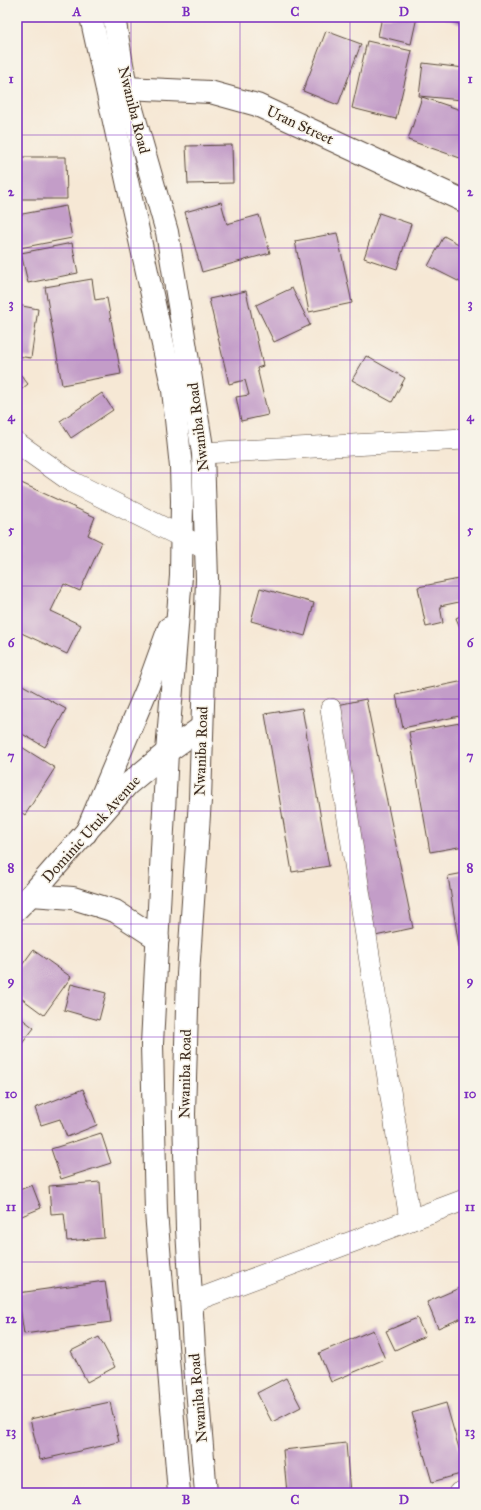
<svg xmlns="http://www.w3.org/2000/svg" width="481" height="1510" font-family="'IM FELL Great Primer',serif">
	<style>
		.building { fill: #c39dc8 }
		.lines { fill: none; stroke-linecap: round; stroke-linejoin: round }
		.minor-casing { stroke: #574639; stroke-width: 22 }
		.tertiary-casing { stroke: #574639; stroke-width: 24 }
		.secondary-casing { stroke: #574639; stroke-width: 24 }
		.minor { stroke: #fff; stroke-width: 21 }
		.tertiary { stroke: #fff; stroke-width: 22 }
		.secondary { stroke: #fff; stroke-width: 22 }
		.grid { fill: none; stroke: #7b2cbf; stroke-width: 1; stroke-opacity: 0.55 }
		.labels { text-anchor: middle; stroke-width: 3; stroke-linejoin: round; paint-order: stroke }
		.street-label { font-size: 15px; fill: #3b2a1e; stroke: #f7f3e8 }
		.neatline { fill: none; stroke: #7b2cbf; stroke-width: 1.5 }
		.grid-label { font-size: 13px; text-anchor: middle; font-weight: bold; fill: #7b2cbf }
	</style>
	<rect width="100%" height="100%" fill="#f7f3e8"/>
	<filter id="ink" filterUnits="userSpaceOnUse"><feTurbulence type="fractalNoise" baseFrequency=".025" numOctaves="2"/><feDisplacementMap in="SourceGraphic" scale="8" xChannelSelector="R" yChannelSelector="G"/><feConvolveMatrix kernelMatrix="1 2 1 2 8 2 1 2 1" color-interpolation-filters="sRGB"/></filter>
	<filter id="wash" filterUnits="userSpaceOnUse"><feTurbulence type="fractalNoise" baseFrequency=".012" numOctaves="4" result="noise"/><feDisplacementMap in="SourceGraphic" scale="16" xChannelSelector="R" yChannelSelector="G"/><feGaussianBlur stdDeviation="0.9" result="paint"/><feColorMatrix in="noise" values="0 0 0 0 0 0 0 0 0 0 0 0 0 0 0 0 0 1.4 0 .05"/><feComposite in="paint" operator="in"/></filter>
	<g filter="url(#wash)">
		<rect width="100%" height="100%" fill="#f6e8d5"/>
		<g id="blocks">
			<!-- building -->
			<g class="building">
				<polygon points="382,17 417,17 411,44 378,36"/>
				<polygon points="441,17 464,17 464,26"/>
				<polygon points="326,31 361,44 338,105 303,91"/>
				<polygon points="367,41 412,51 396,119 352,108"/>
				<polygon points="423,63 464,68 462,100 419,96"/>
				<polygon points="422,97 464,111 463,159 408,140"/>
				<polygon points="232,145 233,183 188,184 186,146"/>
				<polygon points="17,157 66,157 67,199 17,199"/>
				<polygon points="221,202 227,224 259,215 270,253 202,272 185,212"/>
				<polygon points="66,206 72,238 20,248 17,233 17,215"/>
				<polygon points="379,213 411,224 397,269 364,258"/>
				<polygon points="337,233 352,303 309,312 295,241"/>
				<polygon points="444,236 464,247 464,284 428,266"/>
				<polygon points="72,243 78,273 28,283 21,253"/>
				<polygon points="92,279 95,300 107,298 121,374 62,385 45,287"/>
				<polygon points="292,288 310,325 274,342 256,305"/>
				<polygon points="246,291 263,366 257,368 268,415 241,421 236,397 249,395 245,380 229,384 209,299"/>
				<polygon points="17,305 38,309 31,358 17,356"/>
				<polygon points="366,356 405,378 392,402 352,380"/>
				<polygon points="21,375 28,384 17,393 17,378"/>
				<polygon points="102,393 113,410 71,438 60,421"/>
				<polygon points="17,481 95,517 88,535 102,542 80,591 64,584 51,611 81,625 67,654 17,631"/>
				<polygon points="464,578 464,601 440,606 443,623 426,627 418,587"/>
				<polygon points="260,588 314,603 305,636 251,621"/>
				<polygon points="464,614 464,637 456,618"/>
				<polygon points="464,681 464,715 403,728 396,695"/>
				<polygon points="17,682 66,709 45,747 17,731"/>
				<polygon points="366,699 413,928 375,936 328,707"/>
				<polygon points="302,708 329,866 292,872 265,714"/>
				<polygon points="460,723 464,744 464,846 430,852 409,732"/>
				<polygon points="17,744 55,768 25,815 17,809"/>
				<polygon points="464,873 464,972 463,972 448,876"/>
				<polygon points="33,950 71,977 44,1015 17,995 17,972"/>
				<polygon points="71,984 106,993 99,1020 64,1010"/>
				<polygon points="17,1015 34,1028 17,1050"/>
				<polygon points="83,1089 97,1125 67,1137 60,1119 41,1125 35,1108"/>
				<polygon points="101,1133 111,1163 61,1179 51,1149"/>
				<polygon points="100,1182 104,1238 67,1241 64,1213 51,1214 49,1186"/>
				<polygon points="32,1185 41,1208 17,1218 17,1191"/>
				<polygon points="105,1281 111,1322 24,1334 18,1293"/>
				<polygon points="464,1286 464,1317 438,1328 427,1302"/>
				<polygon points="417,1318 425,1336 395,1350 386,1331"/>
				<polygon points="373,1330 385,1359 331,1382 319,1353"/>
				<polygon points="99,1337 115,1367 87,1382 71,1351"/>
				<polygon points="286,1378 301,1407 272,1422 257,1393"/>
				<polygon points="110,1402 119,1442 40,1460 30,1419"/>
				<polygon points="446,1403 464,1466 464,1473 432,1482 412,1413"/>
				<polygon points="346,1443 350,1493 287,1493 283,1450"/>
			</g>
		</g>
	</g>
	<g filter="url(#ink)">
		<use href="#blocks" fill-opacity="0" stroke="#574639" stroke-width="1"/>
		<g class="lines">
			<!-- minor casing -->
			<g class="minor-casing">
				<g id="minor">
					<polyline points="17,443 72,482 206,549"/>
					<polyline points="203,453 464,439"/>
					<polyline points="331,709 410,1220"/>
					<polyline points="191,1302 464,1200"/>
					<polyline points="459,1493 464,1492"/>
				</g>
			</g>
			<!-- tertiary casing -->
			<g class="tertiary-casing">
				<g id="tertiary">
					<polyline points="114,76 126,88 210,92 257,105 464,201"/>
					<polyline points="17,909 31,895 127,785 167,752 202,727"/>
				</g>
			</g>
			<!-- secondary casing -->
			<g class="secondary-casing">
				<g id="secondary">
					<polyline points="91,17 173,390 181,467 182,501 181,576 167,752 152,1044 156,1212 179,1493"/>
					<polyline points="114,17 126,88 167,232 203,453 207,579 200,800 188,974 184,1114 187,1229 195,1365 206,1493"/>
					<polyline points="86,833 147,689 169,628"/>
					<polyline points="31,895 73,898 115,911 158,939"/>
				</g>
			</g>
			<!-- minor -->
			<use href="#minor" class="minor"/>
			<!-- tertiary -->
			<use href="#tertiary" class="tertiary"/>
			<!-- secondary -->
			<use href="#secondary" class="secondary"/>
		</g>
	</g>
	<!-- grid -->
	<path class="grid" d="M131,17V1493M240,17V1493M350,17V1493M17,135H464M17,248H464M17,360H464M17,473H464M17,586H464M17,699H464M17,811H464M17,924H464M17,1037H464M17,1150H464M17,1262H464M17,1375H464"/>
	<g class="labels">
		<!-- street labels -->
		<g class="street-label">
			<text transform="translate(134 110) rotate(76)" y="5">Nwaniba Road</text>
			<text transform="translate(300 125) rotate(25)" y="5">Uran Street</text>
			<text transform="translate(198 427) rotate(-97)" y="5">Nwaniba Road</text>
			<text transform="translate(201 751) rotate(-88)" y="5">Nwaniba Road</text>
			<text transform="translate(91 829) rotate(-48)" y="5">Dominic Utuk Avenue</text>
			<text transform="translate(185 1074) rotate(-89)" y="5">Nwaniba Road</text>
			<text transform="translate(198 1398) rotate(-95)" y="5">Nwaniba Road</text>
		</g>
	</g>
	<!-- margin -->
	<rect width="481" height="1510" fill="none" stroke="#f7f3e8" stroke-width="44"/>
	<rect x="22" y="22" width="437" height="1466" class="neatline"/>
	<g class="grid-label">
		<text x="77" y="16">A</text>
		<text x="186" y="16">B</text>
		<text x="295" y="16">C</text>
		<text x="404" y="16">D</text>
		<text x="11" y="83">1</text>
		<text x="470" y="83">1</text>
		<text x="11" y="196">2</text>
		<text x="470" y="196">2</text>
		<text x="11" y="308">3</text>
		<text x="470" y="308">3</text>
		<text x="11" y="421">4</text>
		<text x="470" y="421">4</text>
		<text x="11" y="534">5</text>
		<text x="470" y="534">5</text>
		<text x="11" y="647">6</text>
		<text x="470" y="647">6</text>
		<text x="11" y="760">7</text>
		<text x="470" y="760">7</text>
		<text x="11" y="872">8</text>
		<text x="470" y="872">8</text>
		<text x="11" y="985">9</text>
		<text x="470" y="985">9</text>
		<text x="11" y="1098">10</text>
		<text x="470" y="1098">10</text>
		<text x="11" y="1211">11</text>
		<text x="470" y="1211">11</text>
		<text x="11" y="1323">12</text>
		<text x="470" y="1323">12</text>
		<text x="11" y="1436">13</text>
		<text x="470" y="1436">13</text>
		<text x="77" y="1504">A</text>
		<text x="186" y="1504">B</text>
		<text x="295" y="1504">C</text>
		<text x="404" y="1504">D</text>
	</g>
</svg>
